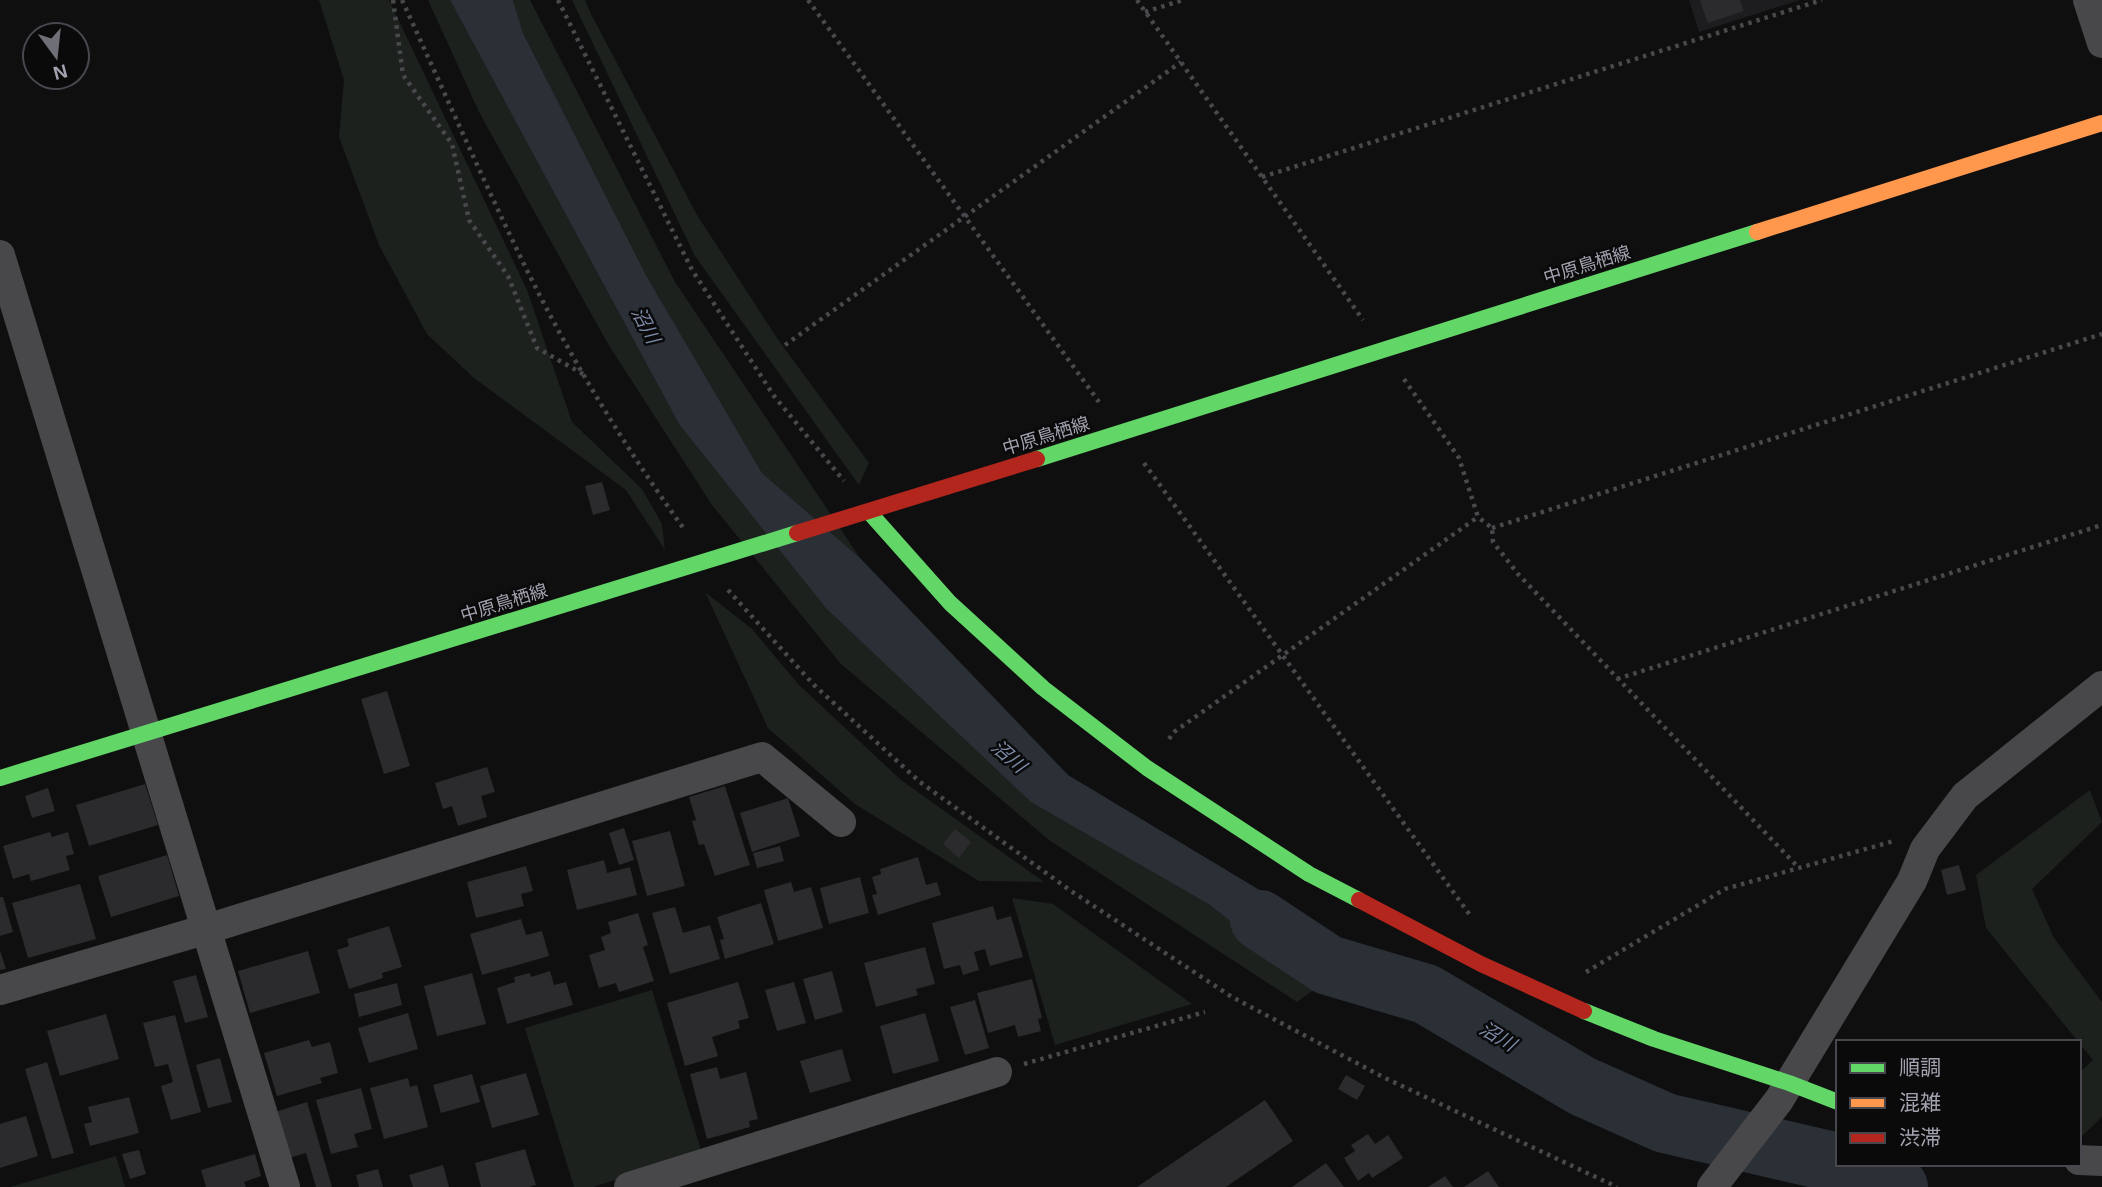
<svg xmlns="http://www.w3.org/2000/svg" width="2102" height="1187" font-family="Arial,'Noto Sans JP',sans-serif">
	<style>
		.built { fill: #1d1c1e }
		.green { fill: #1c211e }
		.water { fill: #2b3037 }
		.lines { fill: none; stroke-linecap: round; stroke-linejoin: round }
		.river { stroke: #2b3037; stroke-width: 60 }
		.building { fill: #2b2b2d }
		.path { stroke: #48494d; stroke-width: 4.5; stroke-dasharray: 3.5 5; stroke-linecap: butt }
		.street { stroke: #48484b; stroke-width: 30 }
		.fast { stroke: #63d668; stroke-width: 16 }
		.slow { stroke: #ff974d; stroke-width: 16 }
		.jam { stroke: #b3261e; stroke-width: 16 }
		.labels { text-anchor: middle; stroke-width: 5; stroke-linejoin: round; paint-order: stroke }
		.street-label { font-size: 18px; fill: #a2a3af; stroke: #0a0a0b }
		.water-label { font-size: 19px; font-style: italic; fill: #7c8aa7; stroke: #0a0a0b }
	</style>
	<rect width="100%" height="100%" fill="#0f0f10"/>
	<!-- built -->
	<polygon class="built" points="1689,0 1800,0 1699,32"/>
	<!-- green -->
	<g class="green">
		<polygon points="319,0 389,0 527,290 572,422 642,489 662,524 665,550 626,490 474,378 427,334 379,245 339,137 344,80"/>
		<polygon points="428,0 450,0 679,424 1207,903 1316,988 1297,1002 1049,840 841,664 712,505 608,344 479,112"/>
		<polygon points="513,0 530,0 675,282 860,558 762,473 647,277 523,33"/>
		<polygon points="572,0 585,0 591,14 697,215 779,341 869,463 859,485 695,256"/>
		<polygon points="705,592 752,629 799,685 901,780 1044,882 979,881 855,804 768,728"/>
		<polygon points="2090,790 2102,822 2032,889 2054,938 2102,1002 2102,1117 2079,1139 2079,1073 2093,1060 1986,928 1976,875"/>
		<polygon points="1012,898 1053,904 1192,1004 1055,1045"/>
		<polygon points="652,990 702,1153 593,1187 574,1187 525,1028"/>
		<polygon points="116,1156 125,1187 10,1187"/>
	</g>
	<!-- water -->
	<polygon class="water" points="450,0 513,0 523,33 647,277 762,473 860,558 1068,775 1343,940 1316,988 1207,903 1031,802 826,608 679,424"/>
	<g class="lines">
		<!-- river -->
		<g class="river">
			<polyline points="1260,920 1328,965 1426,994 1582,1086 1665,1123 1838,1163"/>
			<polyline points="1841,1164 1898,1187"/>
		</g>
	</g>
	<!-- building -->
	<g class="building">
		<polygon points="1702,0 1740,0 1744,11 1708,23 1700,1"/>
		<polygon points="602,482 610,510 593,515 585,486"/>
		<polygon points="387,691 410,766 384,774 361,699"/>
		<polygon points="487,767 495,792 481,796 487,817 458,826 452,806 443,809 435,783"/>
		<polygon points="145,784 158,825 89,846 76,805"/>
		<polygon points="725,786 750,865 715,876 704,844 699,845 692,821 696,820 689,797"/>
		<polygon points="48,788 55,811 32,818 25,796"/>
		<polygon points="788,798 800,836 752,852 740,813"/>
		<polygon points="624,828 634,860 619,865 609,833"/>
		<polygon points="955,829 971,842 959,858 943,844"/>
		<polygon points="670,831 685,886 647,896 632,841"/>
		<polygon points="50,832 52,837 68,832 74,854 66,856 70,870 31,881 29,874 13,879 3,846"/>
		<polygon points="780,846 784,861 757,868 753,853"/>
		<polygon points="167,855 179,896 111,917 98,876"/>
		<polygon points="918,857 926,885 937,882 941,895 878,915 872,895 877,894 872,877 881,874 880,869"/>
		<polygon points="604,860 607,873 630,867 637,895 577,910 567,870"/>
		<polygon points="1959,865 1966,890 1947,895 1941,870"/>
		<polygon points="526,866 533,891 521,894 524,906 476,918 467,882"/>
		<polygon points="860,877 869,913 829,924 820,888"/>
		<polygon points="791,882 794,892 811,887 823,928 778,941 764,890"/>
		<polygon points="80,884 96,939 28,958 12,903"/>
		<polygon points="0,897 3,897 13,932 0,936"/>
		<polygon points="761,903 774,944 725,959 720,940 724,939 717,917"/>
		<polygon points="993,906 997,920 1011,916 1023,957 990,966 985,949 974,952 979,970 963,975 960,965 944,969 932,923"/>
		<polygon points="675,907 683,933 710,925 720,959 670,974 652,913"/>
		<polygon points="638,913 648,945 643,947 654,981 619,992 616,983 599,988 589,955 605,950 601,937 611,933 608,922"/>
		<polygon points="521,919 526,935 542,931 549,956 482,975 470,934"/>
		<polygon points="389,926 402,967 382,973 383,978 349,989 337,950 349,946 347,939"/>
		<polygon points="925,947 935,984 916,989 918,995 876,1007 864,963"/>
		<polygon points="0,951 6,969 0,970"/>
		<polygon points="308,951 320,993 250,1013 238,971"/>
		<polygon points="550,971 554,985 566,982 573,1005 507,1024 497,988 515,982 514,977 530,973 531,977"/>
		<polygon points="832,971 843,1012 815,1020 803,979"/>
		<polygon points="472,973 486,1024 437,1036 424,986"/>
		<polygon points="196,975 208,1017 185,1023 173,981"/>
		<polygon points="1032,979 1042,1018 1038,1019 1041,1031 1018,1037 1015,1025 988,1033 977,993"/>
		<polygon points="738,982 749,1018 738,1021 740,1028 712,1037 718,1056 685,1066 667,1003"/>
		<polygon points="794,982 806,1023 777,1031 765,990"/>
		<polygon points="397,983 402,1005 359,1017 354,994"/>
		<polygon points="975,1000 989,1048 965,1055 950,1007"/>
		<polygon points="408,1013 418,1049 369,1063 358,1028"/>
		<polygon points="925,1013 939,1061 893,1074 880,1026"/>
		<polygon points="106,1014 119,1059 60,1076 47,1031"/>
		<polygon points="175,1015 201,1112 171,1120 161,1086 173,1082 168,1064 155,1067 143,1023"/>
		<polygon points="309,1040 312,1047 330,1042 338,1073 320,1078 322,1083 277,1096 264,1053"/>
		<polygon points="842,1049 851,1081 810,1093 800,1061"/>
		<polygon points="220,1058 232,1102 208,1108 196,1065"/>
		<polygon points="47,1062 74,1153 52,1159 25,1069"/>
		<polygon points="717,1067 720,1079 746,1072 758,1119 749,1121 750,1127 707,1139 690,1074"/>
		<polygon points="526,1073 539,1115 492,1128 480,1086"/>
		<polygon points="472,1074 480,1102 441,1113 433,1085"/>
		<polygon points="1346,1075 1365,1086 1357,1100 1338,1089"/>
		<polygon points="408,1078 410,1087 417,1085 428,1127 384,1139 370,1088"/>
		<polygon points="361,1088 372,1129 354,1134 358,1147 331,1154 316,1100"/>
		<polygon points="129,1097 139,1133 90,1146 84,1124 92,1122 88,1107"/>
		<polygon points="1265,1100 1293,1141 1226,1187 1137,1187"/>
		<polygon points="307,1102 332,1187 316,1187 306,1153 289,1158 275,1112"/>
		<polygon points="26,1116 38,1156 0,1168 0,1124"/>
		<polygon points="1368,1134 1375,1144 1388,1135 1403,1158 1372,1178 1369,1173 1358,1181 1344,1158 1355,1151 1351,1145"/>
		<polygon points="525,1149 536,1185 529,1187 481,1187 475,1163"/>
		<polygon points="139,1150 146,1174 130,1179 122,1154"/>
		<polygon points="255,1154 261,1176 244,1182 246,1187 206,1187 201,1170"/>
		<polygon points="1326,1163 1344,1187 1292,1187"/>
		<polygon points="443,1165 449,1187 413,1187 409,1175"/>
		<polygon points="378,1169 383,1187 359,1187 356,1175"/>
		<polygon points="1488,1171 1499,1187 1464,1187"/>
		<polygon points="1445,1176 1453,1187 1428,1187"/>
	</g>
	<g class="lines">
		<!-- path -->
		<g class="path">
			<polyline points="393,0 403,75 452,144 469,220 508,276 537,348 583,374"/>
			<path d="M402,0C441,85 479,171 520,256C566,351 622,443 684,529"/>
			<polyline points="558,0 692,270 774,396 844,481"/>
			<polyline points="808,0 1099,402"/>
			<polyline points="1137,0 1363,320"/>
			<polyline points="1145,12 1183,0"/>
			<polyline points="1262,177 1822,0"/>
			<polyline points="785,345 1181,62"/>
			<polyline points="1404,379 1459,458 1478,517 1492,528 1493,542 1518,574 1798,867"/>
			<polyline points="1144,463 1472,918"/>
			<polyline points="1492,528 2102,334"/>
			<polyline points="728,590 814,685 920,782 1071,891 1232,997 1385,1078 1617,1187"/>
			<polyline points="1617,679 2102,525"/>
			<polyline points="1169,739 1174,732 1478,517"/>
			<polyline points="1586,972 1725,889 1894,841"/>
			<polyline points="1024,1064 1205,1012"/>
		</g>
		<!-- street -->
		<g class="street">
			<polyline points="2088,0 2102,43"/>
			<polyline points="0,255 285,1187"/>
			<polyline points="0,990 207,929 762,757 841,822"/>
			<polyline points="2079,1160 2102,1161"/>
			<polyline points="629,1187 997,1072"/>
			<polyline points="1712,1187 1779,1100 1912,881 1925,849 1965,796 2102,686"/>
		</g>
		<!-- fast -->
		<g class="fast">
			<polyline points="1037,459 1757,232"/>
			<polyline points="869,512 950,603 1043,688 1147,768 1309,874 1359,900"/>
			<polyline points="0,778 797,533"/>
			<polyline points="1584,1011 1654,1039 1789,1083 1838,1102"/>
		</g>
		<!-- slow -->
		<polyline class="slow" points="1757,232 2102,123"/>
		<!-- jam -->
		<g class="jam">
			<polyline points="797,533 1037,459"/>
			<polyline points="1359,900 1481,964 1584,1011"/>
		</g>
	</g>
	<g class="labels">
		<!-- street labels -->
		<g class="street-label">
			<text transform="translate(1587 265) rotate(-17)" y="6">中原鳥栖線</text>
			<text transform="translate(1046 436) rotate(-17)" y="6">中原鳥栖線</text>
			<text transform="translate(504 603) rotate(-17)" y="6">中原鳥栖線</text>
		</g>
		<!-- water labels -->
		<g class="water-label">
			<text transform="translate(646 325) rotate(62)" y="7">沼川</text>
			<text transform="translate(1009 756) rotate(41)" y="7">沼川</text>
			<text transform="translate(1498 1036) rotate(31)" y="7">沼川</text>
		</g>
	</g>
	<!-- legend -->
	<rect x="1836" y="1040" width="245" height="126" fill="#0a0a0b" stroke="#47474d" stroke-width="2"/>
	<rect x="1850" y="1063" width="35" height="10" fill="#63d668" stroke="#47474d" stroke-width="2"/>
	<text x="1899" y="1075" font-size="21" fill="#a2a3af">順調</text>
	<rect x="1850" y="1098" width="35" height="10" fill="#ff974d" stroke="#47474d" stroke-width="2"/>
	<text x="1899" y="1110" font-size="21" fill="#a2a3af">混雑</text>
	<rect x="1850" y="1133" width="35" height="10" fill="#b3261e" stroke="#47474d" stroke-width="2"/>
	<text x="1899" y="1145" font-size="21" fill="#a2a3af">渋滞</text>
	<!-- north arrow -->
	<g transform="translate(56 56) rotate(165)"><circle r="33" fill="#0a0a0b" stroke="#47474d" stroke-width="2"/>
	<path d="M0-5L12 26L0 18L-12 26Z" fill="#6f6f77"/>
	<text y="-10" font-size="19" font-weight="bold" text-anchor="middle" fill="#a2a3af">N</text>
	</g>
</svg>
